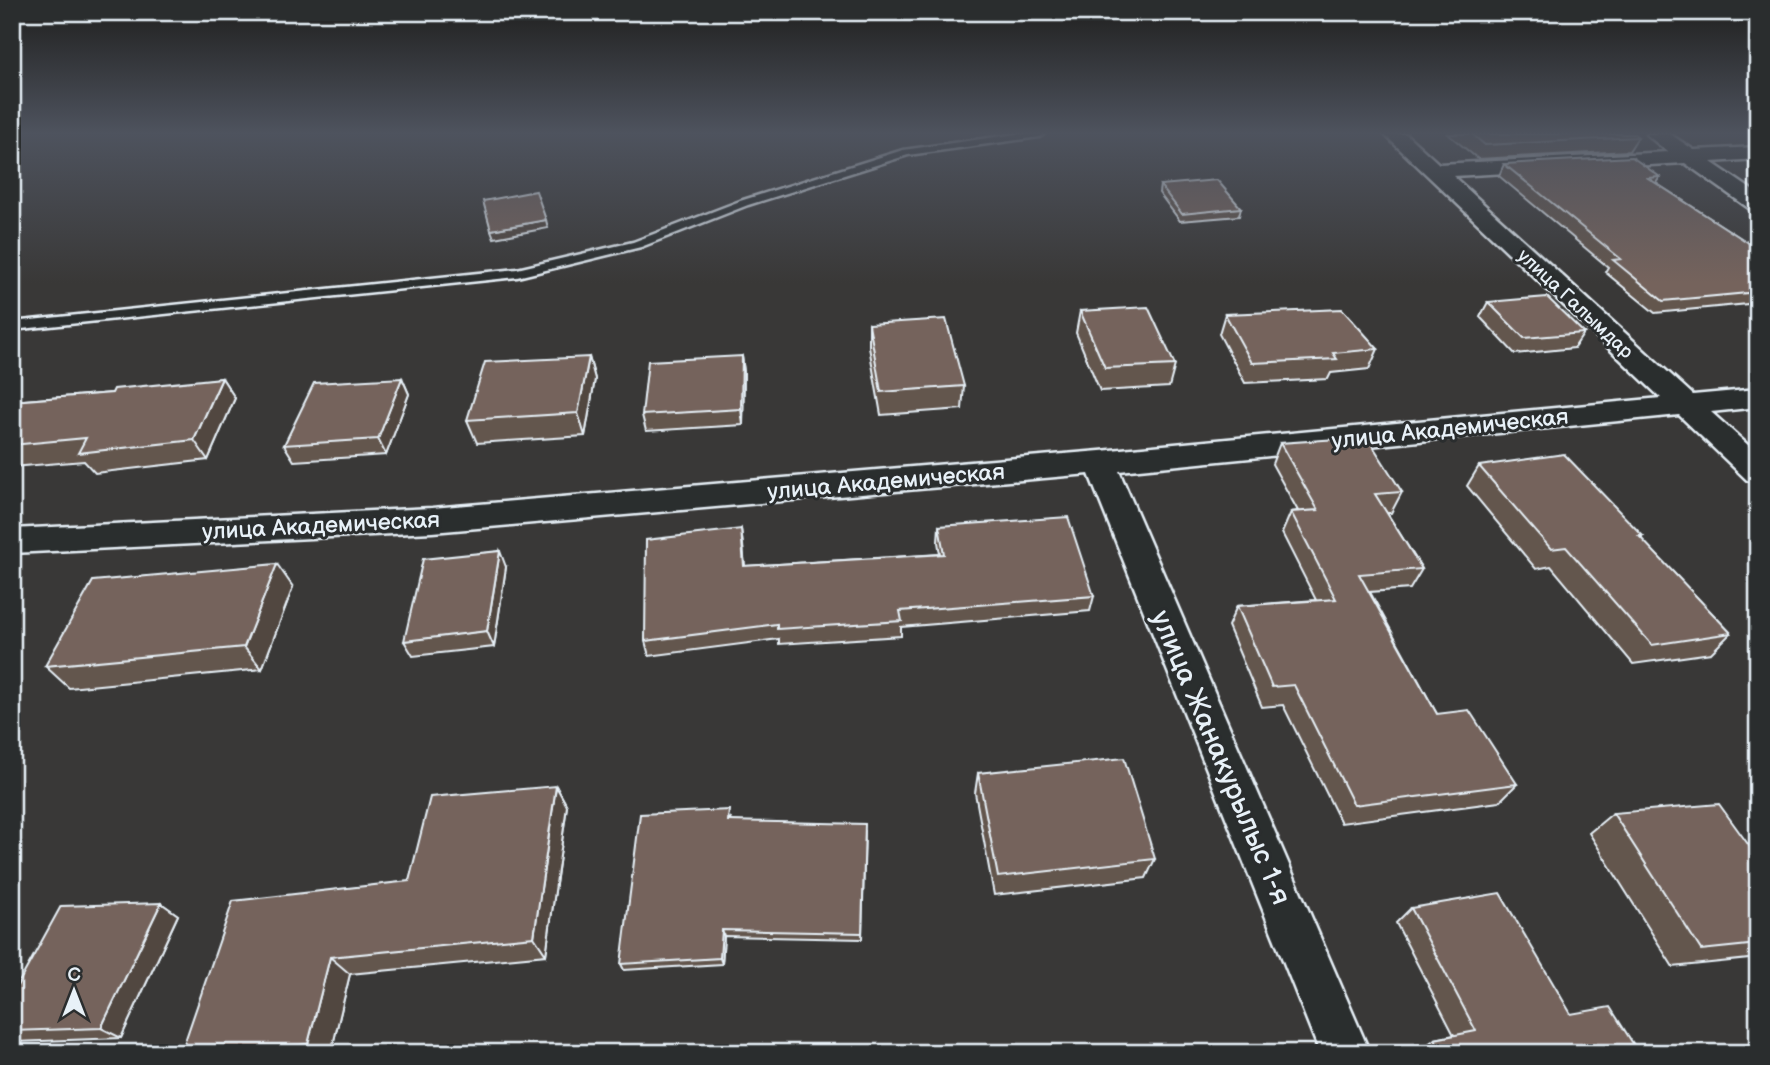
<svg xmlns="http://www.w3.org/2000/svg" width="1770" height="1065" font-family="'Balsamiq Sans',sans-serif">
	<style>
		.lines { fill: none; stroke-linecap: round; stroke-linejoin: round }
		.lane-casing { stroke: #e8f1f8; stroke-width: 5 }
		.street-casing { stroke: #e8f1f8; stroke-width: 5 }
		.lane { fill: #2a2d2e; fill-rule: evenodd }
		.street { fill: #2a2d2e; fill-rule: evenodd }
		.wall { fill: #64564e; stroke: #e8f1f8; stroke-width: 2 }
		.shaded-wall { fill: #514640; stroke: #e8f1f8; stroke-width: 2 }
		.building { fill: #74645b; stroke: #e8f1f8; stroke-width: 2 }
		.labels { text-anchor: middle; stroke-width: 6; stroke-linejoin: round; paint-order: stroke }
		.far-street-label { font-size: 19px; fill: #e8f1f8; stroke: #2a2d2e }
		.street-label { font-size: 23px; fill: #e8f1f8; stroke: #2a2d2e }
		.near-street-label { font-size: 28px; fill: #e8f1f8; stroke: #2a2d2e }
	</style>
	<rect width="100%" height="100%" fill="#393837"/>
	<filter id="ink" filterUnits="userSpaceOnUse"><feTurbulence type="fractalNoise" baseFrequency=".0143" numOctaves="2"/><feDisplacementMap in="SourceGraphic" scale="14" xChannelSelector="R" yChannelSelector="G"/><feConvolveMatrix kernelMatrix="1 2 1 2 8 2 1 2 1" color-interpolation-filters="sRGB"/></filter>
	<g filter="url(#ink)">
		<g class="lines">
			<!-- lane casing -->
			<g class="lane-casing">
				<polygon id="lane" points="1016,134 1044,134 1039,137 908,155 748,205 641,247 517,277 12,330 12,322 517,269 633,242 740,201 903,150"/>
			</g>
			<!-- street casing -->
			<g class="street-casing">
				<polygon id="street" points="1384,134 1406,134 1439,164 1668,152 1646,134 1670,134 1694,150 1758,147 1758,159 1711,162 1758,194 1758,211 1750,209 1685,163 1453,176 1693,395 1758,389 1758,407 1711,412 1758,454 1758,483 1747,480 1679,415 1119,471 1370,1053 1320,1053 1089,474 432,532 12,553 12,529 432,508 1100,451 1661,398"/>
			</g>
			<!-- lane -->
			<use href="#lane" class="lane"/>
			<!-- street -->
			<use href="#street" class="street"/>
		</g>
		<!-- wall -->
		<g class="wall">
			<polygon points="1448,134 1634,134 1638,137 1629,151 1478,159"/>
			<polygon points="1504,164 1660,177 1656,183 1758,249 1758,303 1655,313 1605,272 1608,267 1499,176"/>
			<polygon points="1160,185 1241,208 1239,216 1180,221 1159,193"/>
			<polygon points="1488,302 1584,333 1574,348 1515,354 1480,317"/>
			<polygon points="1080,311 1175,365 1169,387 1100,391 1076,333"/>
			<polygon points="1225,314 1378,349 1369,369 1331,373 1328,379 1245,383 1219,334"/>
			<polygon points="869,324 964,386 962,409 881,415 869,347"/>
			<polygon points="742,356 744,372 743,425 646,431 642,415"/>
			<polygon points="589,357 595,379 585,436 477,443 467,420"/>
			<polygon points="222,378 235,398 208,460 95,473 84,461 12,467 12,401 112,393"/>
			<polygon points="402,378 409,394 386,455 294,461 284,445"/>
			<polygon points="1280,443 1402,492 1391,513 1387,513 1422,569 1410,589 1370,592 1437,714 1517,784 1499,802 1341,823 1283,705 1262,707 1228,626 1237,606 1316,600 1282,533 1291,512 1298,511 1272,464"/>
			<polygon points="1479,466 1643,536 1641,539 1731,633 1711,653 1633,664 1551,566 1536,569 1467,486"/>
			<polygon points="939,526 1094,596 1090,611 901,627 901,636 779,644 779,639 649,656 645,641 741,529 745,566 940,554 938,542"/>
			<polygon points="506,567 494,647 413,656 404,641"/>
			<polygon points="293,587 262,669 69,688 45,666"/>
			<polygon points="978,773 1155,859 1146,878 994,895 975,793"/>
			<polygon points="556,786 567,806 546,955 350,974 331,1053 181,1053 409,881"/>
			<polygon points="1613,813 1758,858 1758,958 1673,967 1589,833"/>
			<polygon points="731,817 730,821 865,831 862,939 724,936 722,964 624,970 621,964"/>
			<polygon points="161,903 178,915 121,1038 15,1042 12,1041 12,995"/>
			<polygon points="1411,908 1571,1014 1639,1053 1420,1053 1419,1051 1435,1039 1454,1035 1396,923"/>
		</g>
		<!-- shaded-wall -->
		<g class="shaded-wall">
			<polygon points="546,220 548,228 494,238 491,230"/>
			<polygon points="742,356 744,372 743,425 741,409"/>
			<polygon points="589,357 595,379 585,436 578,413"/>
			<polygon points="222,378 235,398 208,460 194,440"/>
			<polygon points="402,378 409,394 386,455 378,439"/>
			<polygon points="741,529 743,545 746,582 744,566"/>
			<polygon points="500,551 506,567 494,647 487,631"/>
			<polygon points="277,564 293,587 262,669 244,647"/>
			<polygon points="556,786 567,806 546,955 534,937"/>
			<polygon points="161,903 178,915 121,1038 101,1028"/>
			<polygon points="722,930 724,936 722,964 720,958"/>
			<polygon points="330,957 350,974 331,1053 321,1053 308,1044"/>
		</g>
		<!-- building -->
		<g class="building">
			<polygon points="1472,134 1634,134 1638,137 1485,145"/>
			<polygon points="1632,157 1660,177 1648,178 1758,249 1758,292 1663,301 1613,260 1621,259 1504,164"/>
			<polygon points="1217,180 1241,208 1182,214 1160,185"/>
			<polygon points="536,191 546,220 491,230 483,201"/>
			<polygon points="1547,297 1584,333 1524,338 1488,302"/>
			<polygon points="1148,307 1175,365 1105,368 1080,311"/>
			<polygon points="1342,309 1378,349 1333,353 1337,359 1252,363 1225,314"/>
			<polygon points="946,319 964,386 881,392 869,324"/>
			<polygon points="742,356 741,409 642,415 648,361"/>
			<polygon points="589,357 578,413 467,420 485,362"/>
			<polygon points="222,378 194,440 78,453 86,438 12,445 12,401 112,393 114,389"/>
			<polygon points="402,378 378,439 284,445 314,383"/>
			<polygon points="1367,437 1402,492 1375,494 1422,569 1359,574 1437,714 1469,710 1517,784 1354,805 1294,685 1272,687 1237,606 1336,599 1291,512 1318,510 1280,443"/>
			<polygon points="1564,454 1643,536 1639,536 1731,633 1652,645 1566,547 1551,549 1479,466"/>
			<polygon points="1068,517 1094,596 900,611 902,621 777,629 777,624 645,641 646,540 741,529 744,566 944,554 939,526"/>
			<polygon points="500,551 487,631 404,641 423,559"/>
			<polygon points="277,564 244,647 45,666 93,581"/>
			<polygon points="1124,758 1155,859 998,877 978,773"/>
			<polygon points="556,786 534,937 330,957 308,1044 234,1053 181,1053 233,901 409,881 430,797"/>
			<polygon points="1719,804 1758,858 1758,944 1701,950 1613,813"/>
			<polygon points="729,810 728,821 865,824 862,933 722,930 720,958 621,964 640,814"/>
			<polygon points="1500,893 1571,1014 1610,1007 1639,1053 1442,1053 1435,1039 1476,1031 1411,908"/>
			<polygon points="161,903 101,1028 12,1031 12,995 61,906"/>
		</g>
	</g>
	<!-- sky -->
	<linearGradient id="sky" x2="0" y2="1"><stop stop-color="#1f1f1e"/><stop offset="0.47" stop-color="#4e535e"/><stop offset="1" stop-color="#4e535e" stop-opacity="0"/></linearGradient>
	<rect width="1770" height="283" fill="url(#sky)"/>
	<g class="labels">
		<!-- far-street labels -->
		<g class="far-street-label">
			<text transform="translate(1576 303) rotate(43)" y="7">улица Галымдар</text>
		</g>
		<!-- street labels -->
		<g class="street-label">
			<text transform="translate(1450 428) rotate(-6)" y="8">улица Академическая</text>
			<text transform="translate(886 481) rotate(-5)" y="8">улица Академическая</text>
			<text transform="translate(321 525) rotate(-3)" y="8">улица Академическая</text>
		</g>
		<!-- near-street labels -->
		<g class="near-street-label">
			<text transform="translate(1222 757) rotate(67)" y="10">улица Жанакурылыс 1-я</text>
		</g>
	</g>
	<!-- margin -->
	<rect width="1770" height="1065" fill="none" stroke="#2a2d2e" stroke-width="42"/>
	<rect x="21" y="21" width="1728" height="1023" fill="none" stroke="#e8f1f8" stroke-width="2.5" filter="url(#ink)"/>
	<!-- north arrow -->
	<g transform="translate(74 991)" stroke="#2a2d2e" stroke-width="5" paint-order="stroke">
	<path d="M0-5L12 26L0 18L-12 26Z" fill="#e8f1f8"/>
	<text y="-10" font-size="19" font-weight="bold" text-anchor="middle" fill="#e8f1f8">С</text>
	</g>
</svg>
